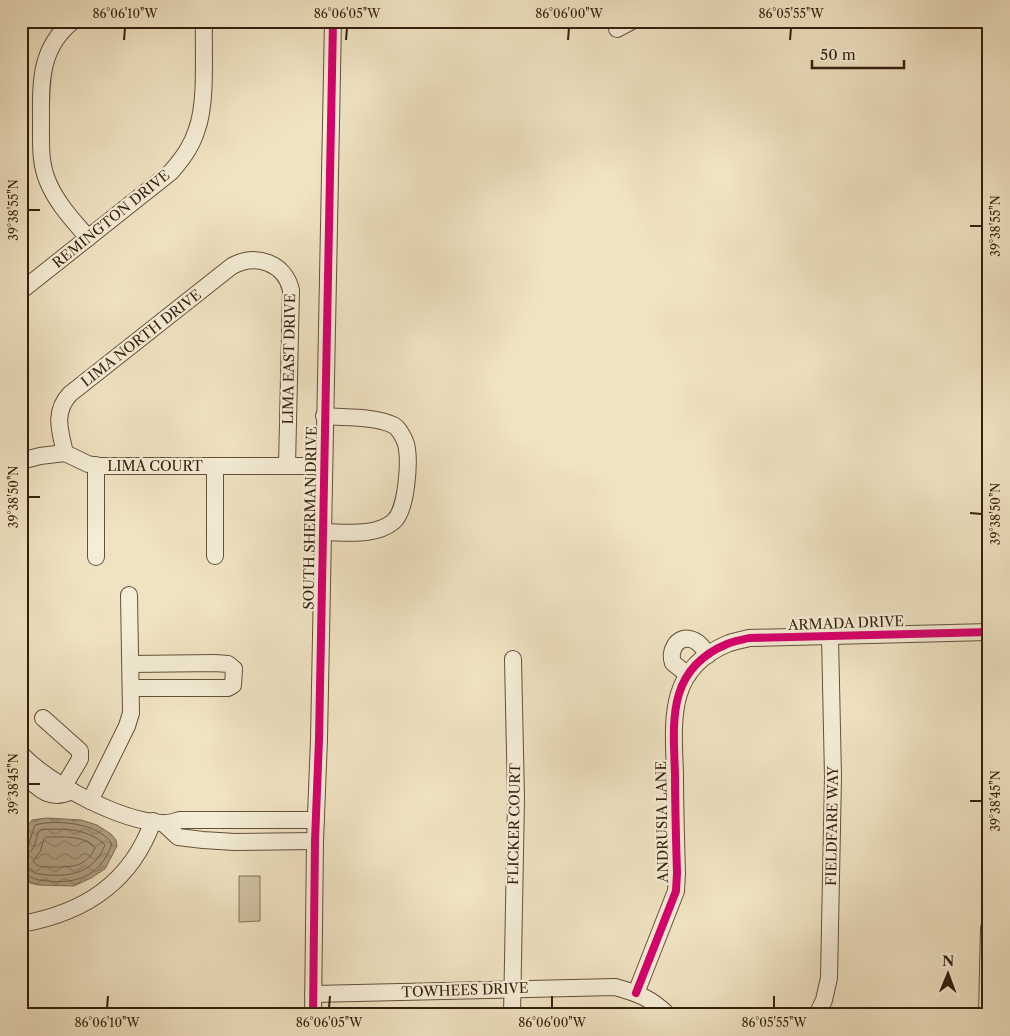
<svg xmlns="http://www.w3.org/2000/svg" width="1010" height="1036" font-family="'Libre Caslon Text',serif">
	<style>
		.pitch { fill: #d0c2a3; stroke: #827058 }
		.water { fill: url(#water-waves); stroke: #7f6c54 }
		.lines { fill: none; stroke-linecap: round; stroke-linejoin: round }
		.shore { stroke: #726048; stroke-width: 1 }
		.minor-casing { stroke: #64503a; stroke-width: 18 }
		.minor { stroke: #f5edd7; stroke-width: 16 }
		.cycleway-casing { stroke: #f5edd7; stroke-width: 11 }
		.cycleway { stroke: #d6006c; stroke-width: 8 }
		.ticks { fill: none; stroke: #351f0c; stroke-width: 2 }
		.labels { text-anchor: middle; stroke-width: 4.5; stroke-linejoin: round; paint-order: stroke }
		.street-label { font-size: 14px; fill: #351f0c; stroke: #f5edd7 }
		.neatline { fill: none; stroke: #351f0c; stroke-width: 2 }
		.ticks-label { font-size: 12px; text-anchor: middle; fill: #351f0c }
	</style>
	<defs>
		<pattern id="water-waves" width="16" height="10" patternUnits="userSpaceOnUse" patternTransform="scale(1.25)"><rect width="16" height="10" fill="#b0a084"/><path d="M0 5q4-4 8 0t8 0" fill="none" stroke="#90826a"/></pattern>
	</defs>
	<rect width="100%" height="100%" fill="#f0e3c2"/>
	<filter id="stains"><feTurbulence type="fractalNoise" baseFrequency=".004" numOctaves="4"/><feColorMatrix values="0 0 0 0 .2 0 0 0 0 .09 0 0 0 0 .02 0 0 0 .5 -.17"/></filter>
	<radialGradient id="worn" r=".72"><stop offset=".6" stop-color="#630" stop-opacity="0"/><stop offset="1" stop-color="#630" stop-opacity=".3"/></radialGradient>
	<!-- pitch -->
	<polygon class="pitch" points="239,876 260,876 260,921 239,922"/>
	<!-- water -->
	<polygon class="water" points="47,818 81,820 97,825 111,834 116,840 117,846 105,869 91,878 74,886 38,885 30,883 21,875 21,855 28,825 32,820"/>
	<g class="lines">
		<!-- shore -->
		<g class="shore">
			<path d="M46,837C61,837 86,835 95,848C86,868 70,867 51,867C43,867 37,867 33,861L40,852L44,839Z"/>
			<path d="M21,849L28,846L35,825C57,819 99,823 112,844C99,879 74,885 39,880C32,879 28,874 21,873"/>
			<path d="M21,855C35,854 35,843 38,832L40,830C61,828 89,828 105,845C93,874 69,878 39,874C32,873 29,868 21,867"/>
		</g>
		<!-- minor casing -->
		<g class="minor-casing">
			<g id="minor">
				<path d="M73,21C38,49 41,85 41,126C41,145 40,164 48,182C57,204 74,221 88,238"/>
				<polyline points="617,29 632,21"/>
				<path d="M21,291L171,172C183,158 192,146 197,129C207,102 203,51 204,21"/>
				<path d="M65,453C60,431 53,412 70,394L232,266C256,253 285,263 291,290L287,466"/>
				<polyline points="21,461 40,456 65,453 88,464 99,466 323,466"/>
				<polyline points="96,465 96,557"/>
				<polyline points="215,466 215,556"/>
				<path d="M322,532C345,532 374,537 393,522C407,511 410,460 406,444C404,438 399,428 393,425C375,416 344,418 324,416"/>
				<polyline points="131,664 215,663 228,664 234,669 233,685 228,688 131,688"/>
				<path d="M688,675L673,663C669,652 676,636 690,639C699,641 703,648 708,655"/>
				<polyline points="43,718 80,751 80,759 64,786"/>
				<path d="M21,754C50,784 120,821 162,823C168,824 175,821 181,820H316"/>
				<path d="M21,773C39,788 48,802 72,791"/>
				<polyline points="90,801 127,726 131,713 129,595"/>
				<polyline points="163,823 178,837 203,840 235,842 315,841"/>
				<path d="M21,924C84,913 131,883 153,821"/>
				<path d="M636,993L676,891L677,873C676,840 675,807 675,774C673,720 667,669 727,644C734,641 742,640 749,638L989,632"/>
				<path d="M313,994L615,987C637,993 651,998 668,1015"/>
				<polyline points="313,1015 315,841 319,739 333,21"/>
				<polyline points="512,1015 516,798 513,659"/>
				<polyline points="817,1015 824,1000 829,978 833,777 830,636"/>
				<polyline points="987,1015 989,928"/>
			</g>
		</g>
		<!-- minor -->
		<use href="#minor" class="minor"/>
		<!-- cycleway casing -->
		<g class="cycleway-casing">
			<g id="cycleway">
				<path d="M636,993L676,891L677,873C676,840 675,807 675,774C673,720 667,669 727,644C734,641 742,640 749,638L989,632"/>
				<polyline points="313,1015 315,841 319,739 333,21"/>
			</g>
		</g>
		<!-- cycleway -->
		<use href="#cycleway" class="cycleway"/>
	</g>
	<!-- ticks -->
	<path class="ticks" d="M124,40L125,28M346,40L347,28M568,40L569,28M790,40L791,28M28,210H40M970,226H982M28,497H40M970,513L982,514M28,784H40M970,801H982M107,1008L108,996M329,1008L330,996M552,1008V996M774,1008V996"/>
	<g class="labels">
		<!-- street labels -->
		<g class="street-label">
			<text transform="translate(111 219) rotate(-39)" y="5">REMINGTON DRIVE</text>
			<text transform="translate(141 338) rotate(-38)" y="5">LIMA NORTH DRIVE</text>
			<text transform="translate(289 359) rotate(-89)" y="5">LIMA EAST DRIVE</text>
			<text x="155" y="471">LIMA COURT</text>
			<text transform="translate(310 518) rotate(-89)" y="5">SOUTH SHERMAN DRIVE</text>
			<text transform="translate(846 623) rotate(-2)" y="5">ARMADA DRIVE</text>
			<text transform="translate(662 822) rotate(-91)" y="5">ANDRUSIA LANE</text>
			<text transform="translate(514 824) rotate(-89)" y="5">FLICKER COURT</text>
			<text transform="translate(832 826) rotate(-89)" y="5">FIELDFARE WAY</text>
			<text transform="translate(465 990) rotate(-2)" y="5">TOWHEES DRIVE</text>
		</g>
	</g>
	<!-- margin -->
	<rect width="1010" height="1036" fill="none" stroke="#f0e3c2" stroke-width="55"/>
	<!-- north arrow -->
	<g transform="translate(948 974) rotate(1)" stroke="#f5edd7" stroke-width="4" paint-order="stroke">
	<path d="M0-4L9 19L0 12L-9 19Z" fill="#351f0c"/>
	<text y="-8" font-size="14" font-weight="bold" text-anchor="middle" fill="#351f0c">N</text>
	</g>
	<!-- scale -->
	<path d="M812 60v8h92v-8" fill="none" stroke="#351f0c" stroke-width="2.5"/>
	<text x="820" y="60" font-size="15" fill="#351f0c" stroke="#f5edd7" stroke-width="4" paint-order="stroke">50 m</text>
	<rect x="28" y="28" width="954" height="980" class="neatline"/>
	<g class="ticks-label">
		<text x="125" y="18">86°06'10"W</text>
		<text x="347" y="18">86°06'05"W</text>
		<text x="569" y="18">86°06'00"W</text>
		<text x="791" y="18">86°05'55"W</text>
		<text transform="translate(14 210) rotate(-90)" y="4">39°38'55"N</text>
		<text transform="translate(996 226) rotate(-90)" y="4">39°38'55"N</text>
		<text transform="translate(14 497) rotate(-90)" y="4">39°38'50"N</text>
		<text transform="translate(996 514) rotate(-90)" y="4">39°38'50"N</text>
		<text transform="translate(14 784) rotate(-90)" y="4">39°38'45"N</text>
		<text transform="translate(996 801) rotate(-90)" y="4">39°38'45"N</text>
		<text x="107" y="1027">86°06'10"W</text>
		<text x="329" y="1027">86°06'05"W</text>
		<text x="552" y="1027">86°06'00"W</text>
		<text x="774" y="1027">86°05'55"W</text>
	</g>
	<rect width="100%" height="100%" filter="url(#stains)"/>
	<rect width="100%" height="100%" fill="url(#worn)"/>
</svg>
